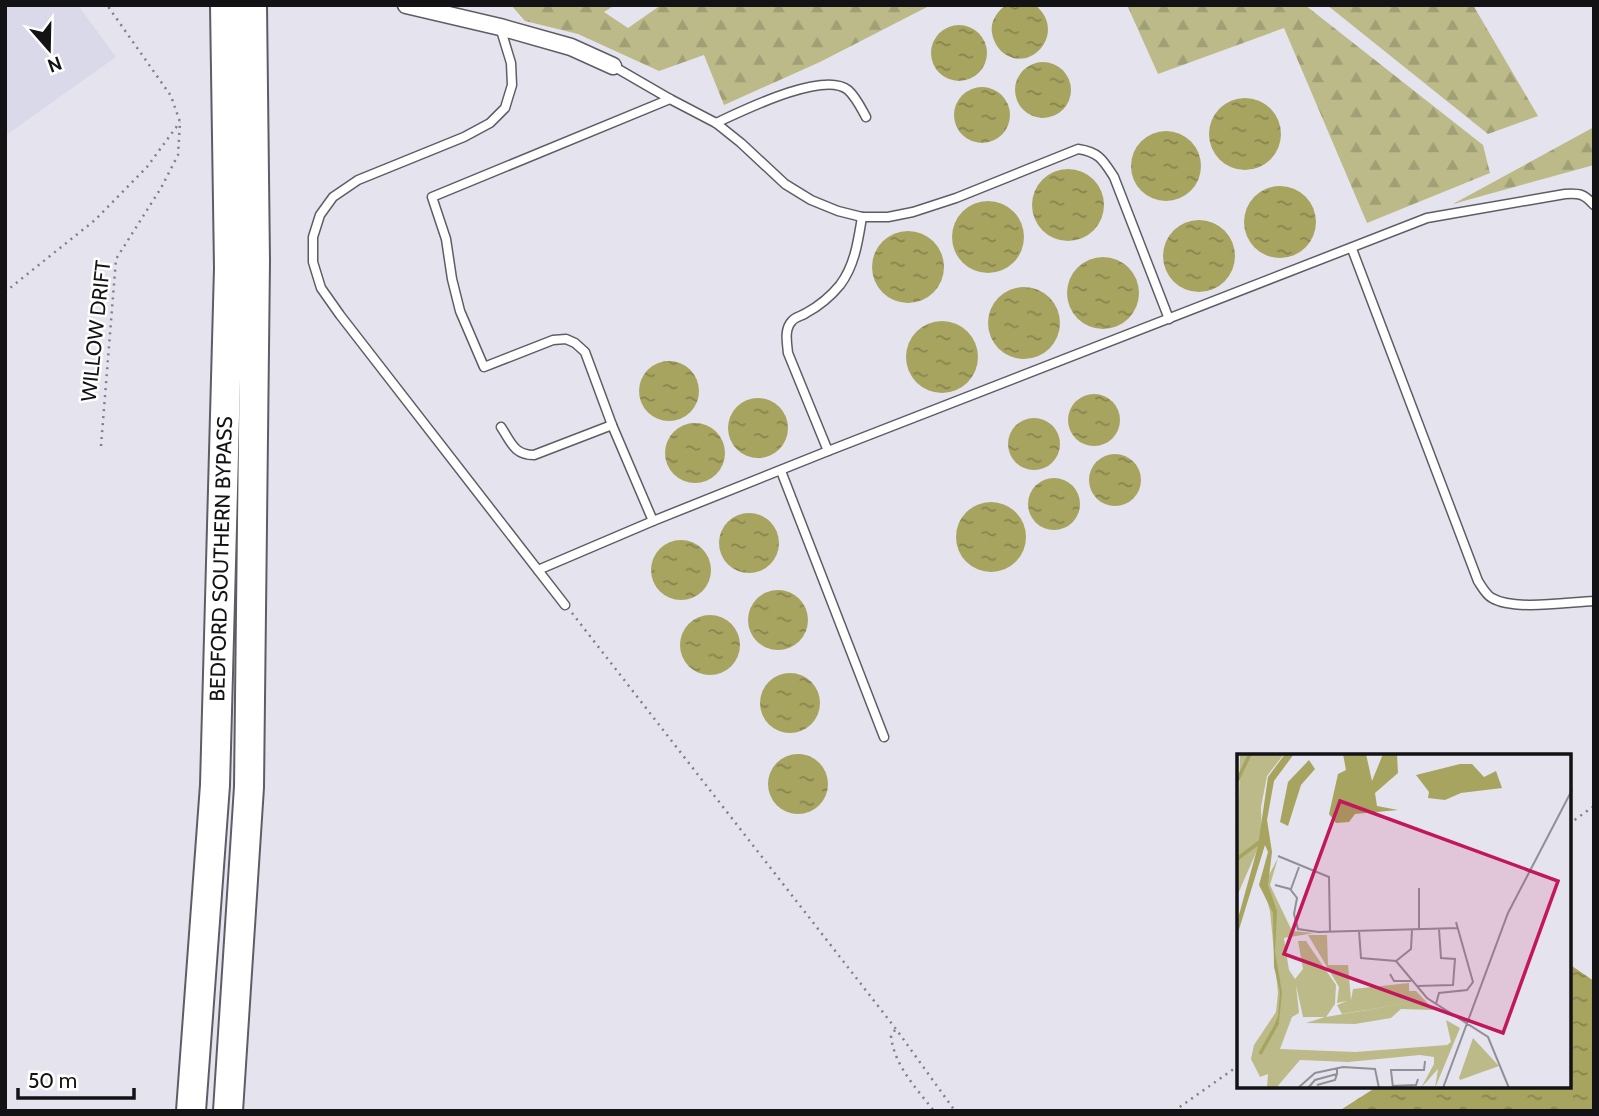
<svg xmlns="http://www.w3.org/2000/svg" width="1599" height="1116" font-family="Cabin,sans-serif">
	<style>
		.built { fill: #dad9ea }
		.forest { fill: url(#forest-firs) }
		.water { fill: url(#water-ripples) }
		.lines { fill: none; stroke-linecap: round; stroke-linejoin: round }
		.lane-casing { stroke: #5e5d65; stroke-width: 11 }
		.street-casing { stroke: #5e5d65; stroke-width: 19 }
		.highway-casing { stroke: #5e5d65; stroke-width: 32 }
		.path { stroke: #807f86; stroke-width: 2.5; stroke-dasharray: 2 5; stroke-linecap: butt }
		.lane { stroke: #fff; stroke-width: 8 }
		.street { stroke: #fff; stroke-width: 16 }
		.highway { stroke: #fff; stroke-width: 28 }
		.labels { text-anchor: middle; stroke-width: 5; stroke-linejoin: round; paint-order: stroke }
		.street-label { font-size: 21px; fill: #131316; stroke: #fff }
		.inset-river { fill: none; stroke: #a7a460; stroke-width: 3.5 }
		.inset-road { fill: none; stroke: #919098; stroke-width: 2 }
		.view { fill: #c2185b; fill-opacity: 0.15; stroke: #c2185b; stroke-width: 3.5 }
		.inset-edge { fill: none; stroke: #131316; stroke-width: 3.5 }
	</style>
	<defs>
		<pattern id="forest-firs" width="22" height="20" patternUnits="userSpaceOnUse" patternTransform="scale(1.75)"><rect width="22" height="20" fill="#bbba88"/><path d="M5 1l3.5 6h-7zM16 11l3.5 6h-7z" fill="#a09f75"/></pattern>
		<pattern id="water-ripples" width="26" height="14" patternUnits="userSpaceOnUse" patternTransform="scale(1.75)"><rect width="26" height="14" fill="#a7a460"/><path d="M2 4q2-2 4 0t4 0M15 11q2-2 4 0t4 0" fill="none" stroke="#87844e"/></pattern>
	</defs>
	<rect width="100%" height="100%" fill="#e5e4ee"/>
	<!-- built -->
	<polygon class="built" points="5,5 78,5 116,57 5,136"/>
	<!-- forest -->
	<g class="forest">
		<polygon points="511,5 615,5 604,12 628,28 661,5 931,5 820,62 724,105 704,55 659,71 578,34 525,21"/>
		<polygon points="1127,5 1305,5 1483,145 1490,173 1367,223 1284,28 1158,74"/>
		<polygon points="1327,5 1473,5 1538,116 1488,134"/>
		<polygon points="1594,127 1594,165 1453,204"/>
	</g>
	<!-- water -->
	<g class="water">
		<path d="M1006,5H1035C1068,31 1031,76 1002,52C997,47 993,40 992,33C990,22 997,11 1006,5Z"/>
		<circle cx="959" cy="53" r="28"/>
		<circle cx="1043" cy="90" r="28"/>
		<circle cx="982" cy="115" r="28"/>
		<circle cx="1245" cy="134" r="36"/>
		<circle cx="1166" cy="166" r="35"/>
		<circle cx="1068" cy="205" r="36"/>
		<circle cx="1280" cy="222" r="36"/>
		<circle cx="988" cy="237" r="36"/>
		<circle cx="1199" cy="256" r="36"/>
		<circle cx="908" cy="267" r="36"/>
		<circle cx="1103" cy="293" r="36"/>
		<circle cx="1024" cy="323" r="36"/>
		<circle cx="942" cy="357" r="36"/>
		<circle cx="669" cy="391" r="30"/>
		<circle cx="1094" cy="420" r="26"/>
		<circle cx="758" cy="428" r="30"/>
		<circle cx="1034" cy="444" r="26"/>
		<circle cx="695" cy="453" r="30"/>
		<circle cx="1115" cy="480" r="26"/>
		<circle cx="1054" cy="504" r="26"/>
		<circle cx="991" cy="537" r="35"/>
		<circle cx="749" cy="543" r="30"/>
		<circle cx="681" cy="570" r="30"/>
		<circle cx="778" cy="620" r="30"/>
		<circle cx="710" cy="645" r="30"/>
		<circle cx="790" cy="703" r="30"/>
		<circle cx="798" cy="784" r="30"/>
		<polygon points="1569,964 1594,981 1594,1111 1339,1111 1378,1086 1569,1086"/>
	</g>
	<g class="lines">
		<!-- lane casing -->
		<g class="lane-casing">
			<g id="lane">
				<polyline points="500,27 511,63 512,85 505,108 490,123 464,137 358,180 333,197 320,215 313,237 313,262 321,288 340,315 565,605"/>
				<path d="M613,66L670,99L716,123L741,143L785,184L811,200L838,211L862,217H888L913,212L956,198L1078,149C1099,152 1103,160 1114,177L1169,319"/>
				<path d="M716,123C742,111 824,70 848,90C856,97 861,108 866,117"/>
				<path d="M1352,249L1478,581C1482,587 1486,595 1492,598C1514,611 1568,602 1594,601"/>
				<path d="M501,427C511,442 514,455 534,455L612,425"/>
				<path d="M828,451L788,353C787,343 784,329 792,321C795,317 802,316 806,313C819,306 831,296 840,285C855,265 858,241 862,217"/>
				<polyline points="781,471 884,737"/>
				<polyline points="653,521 612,425 585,352 575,343 566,339 553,340 484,367 460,311 452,279 446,239 432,197 670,99"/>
				<path d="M538,570L653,521L828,451L1427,218L1565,194C1580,193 1584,194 1594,205"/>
			</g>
		</g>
		<!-- street casing -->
		<g class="street-casing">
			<polyline id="street" points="406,5 500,27 571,47 613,66"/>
		</g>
		<!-- highway casing -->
		<g class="highway-casing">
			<g id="highway">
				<path id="s1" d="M191,1111L215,785L229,268L225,5"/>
				<polyline points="228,1111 249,787 255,261 252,5"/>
			</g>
		</g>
		<!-- path -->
		<g class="path">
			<polyline points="5,292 95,220 147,167 180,122"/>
			<polyline points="101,446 116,259 161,188 178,155 180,122 171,96 107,5"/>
			<polyline points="572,613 896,1029 955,1111"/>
			<polyline points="1569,824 1594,806"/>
			<path d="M895,1030L891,1036C894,1065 916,1088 934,1111"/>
			<polyline points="1174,1111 1238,1066"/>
		</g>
		<!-- lane -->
		<use href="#lane" class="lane"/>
		<!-- street -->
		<use href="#street" class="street"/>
		<!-- highway -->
		<use href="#highway" class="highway"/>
	</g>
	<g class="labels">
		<!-- street labels -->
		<g class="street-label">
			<text transform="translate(96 331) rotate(-84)" y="7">WILLOW DRIFT</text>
			<text dy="7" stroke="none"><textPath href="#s1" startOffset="553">BEDFORD SOUTHERN BYPASS</textPath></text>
		</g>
	</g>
	<!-- overview -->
	<g transform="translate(1237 754)">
		<rect width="334" height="334" fill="#e5e4ee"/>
		<path d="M41,104L33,131L55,177L77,179L47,184L52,216L58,225L66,215L61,187H69L99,231L98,250L89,263L183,247L105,260L100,251L110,247L100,249L102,233L71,181H90L91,211H111L114,246L116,235L172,229V237H179L197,256L164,255L154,264L118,270L69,269L88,263H66L59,231L62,259L55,263L43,295L118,298L210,291L214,288L209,266L223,274L198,334L201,315L184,334L197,310V303L183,301L111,308L63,306L39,334H30L31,320L23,323L14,305L17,291L39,258L41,239L33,157L26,132Z" fill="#bbba88"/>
		<path d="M3,0H47L30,22L24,53L25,85L0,142ZM236,284L262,312L223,326L222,324Z" fill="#bbba88"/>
		<path d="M48,0H57L37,27L30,66L35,98L31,131L40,157L38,197L45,239L42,267L34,280L41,262L43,238L37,213L36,159L22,131L31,98L28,91L0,182V168L21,92L31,23ZM106,0H129L135,27L146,0H160L161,19L138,39L140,52L161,56L118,60L112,68L99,69L92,60L101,20L109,16ZM72,6L78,15L64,31L51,72L43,68L51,28ZM223,10H235L247,23L259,17L265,34L224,39L208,46L191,44L192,38L179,21Z" fill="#a7a460"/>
		<path class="inset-river" d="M0,27L13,0M0,105L24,87M23,300L41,268"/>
		<path class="inset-road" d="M41,102L92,123L93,178M38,131L53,135L60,144L57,160L61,175L81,178L221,174M182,134V176M54,135L62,113M122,177L124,204L159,207L190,244L251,283L272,334M159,207L174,195L175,176M153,220L157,227H174M180,232L216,231L218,205L204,204L202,175M199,250L202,239L230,236L236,228L219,168M80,331L98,326L100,320M155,332L179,331L181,325M61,334L78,319L106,313L138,315L142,334M71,334L78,326L100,320V314M156,334L154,316H187L188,307M206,334L271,159L335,36"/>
		<path class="view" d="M103,47L321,127L266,279L47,200Z"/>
		<rect width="334" height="334" class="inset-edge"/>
	</g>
	<!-- border -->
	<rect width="1599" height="1116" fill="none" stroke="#131316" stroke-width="14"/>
	<!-- north arrow -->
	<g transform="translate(49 49) rotate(160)" stroke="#ffffff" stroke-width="5" paint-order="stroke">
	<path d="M0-5L12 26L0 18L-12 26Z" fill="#131316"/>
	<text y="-10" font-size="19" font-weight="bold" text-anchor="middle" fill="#131316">N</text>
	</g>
	<!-- scale -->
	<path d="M18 1088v10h116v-10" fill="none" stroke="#131316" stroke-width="3.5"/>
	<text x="28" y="1088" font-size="21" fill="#131316" stroke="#ffffff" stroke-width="5" paint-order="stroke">50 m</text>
</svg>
